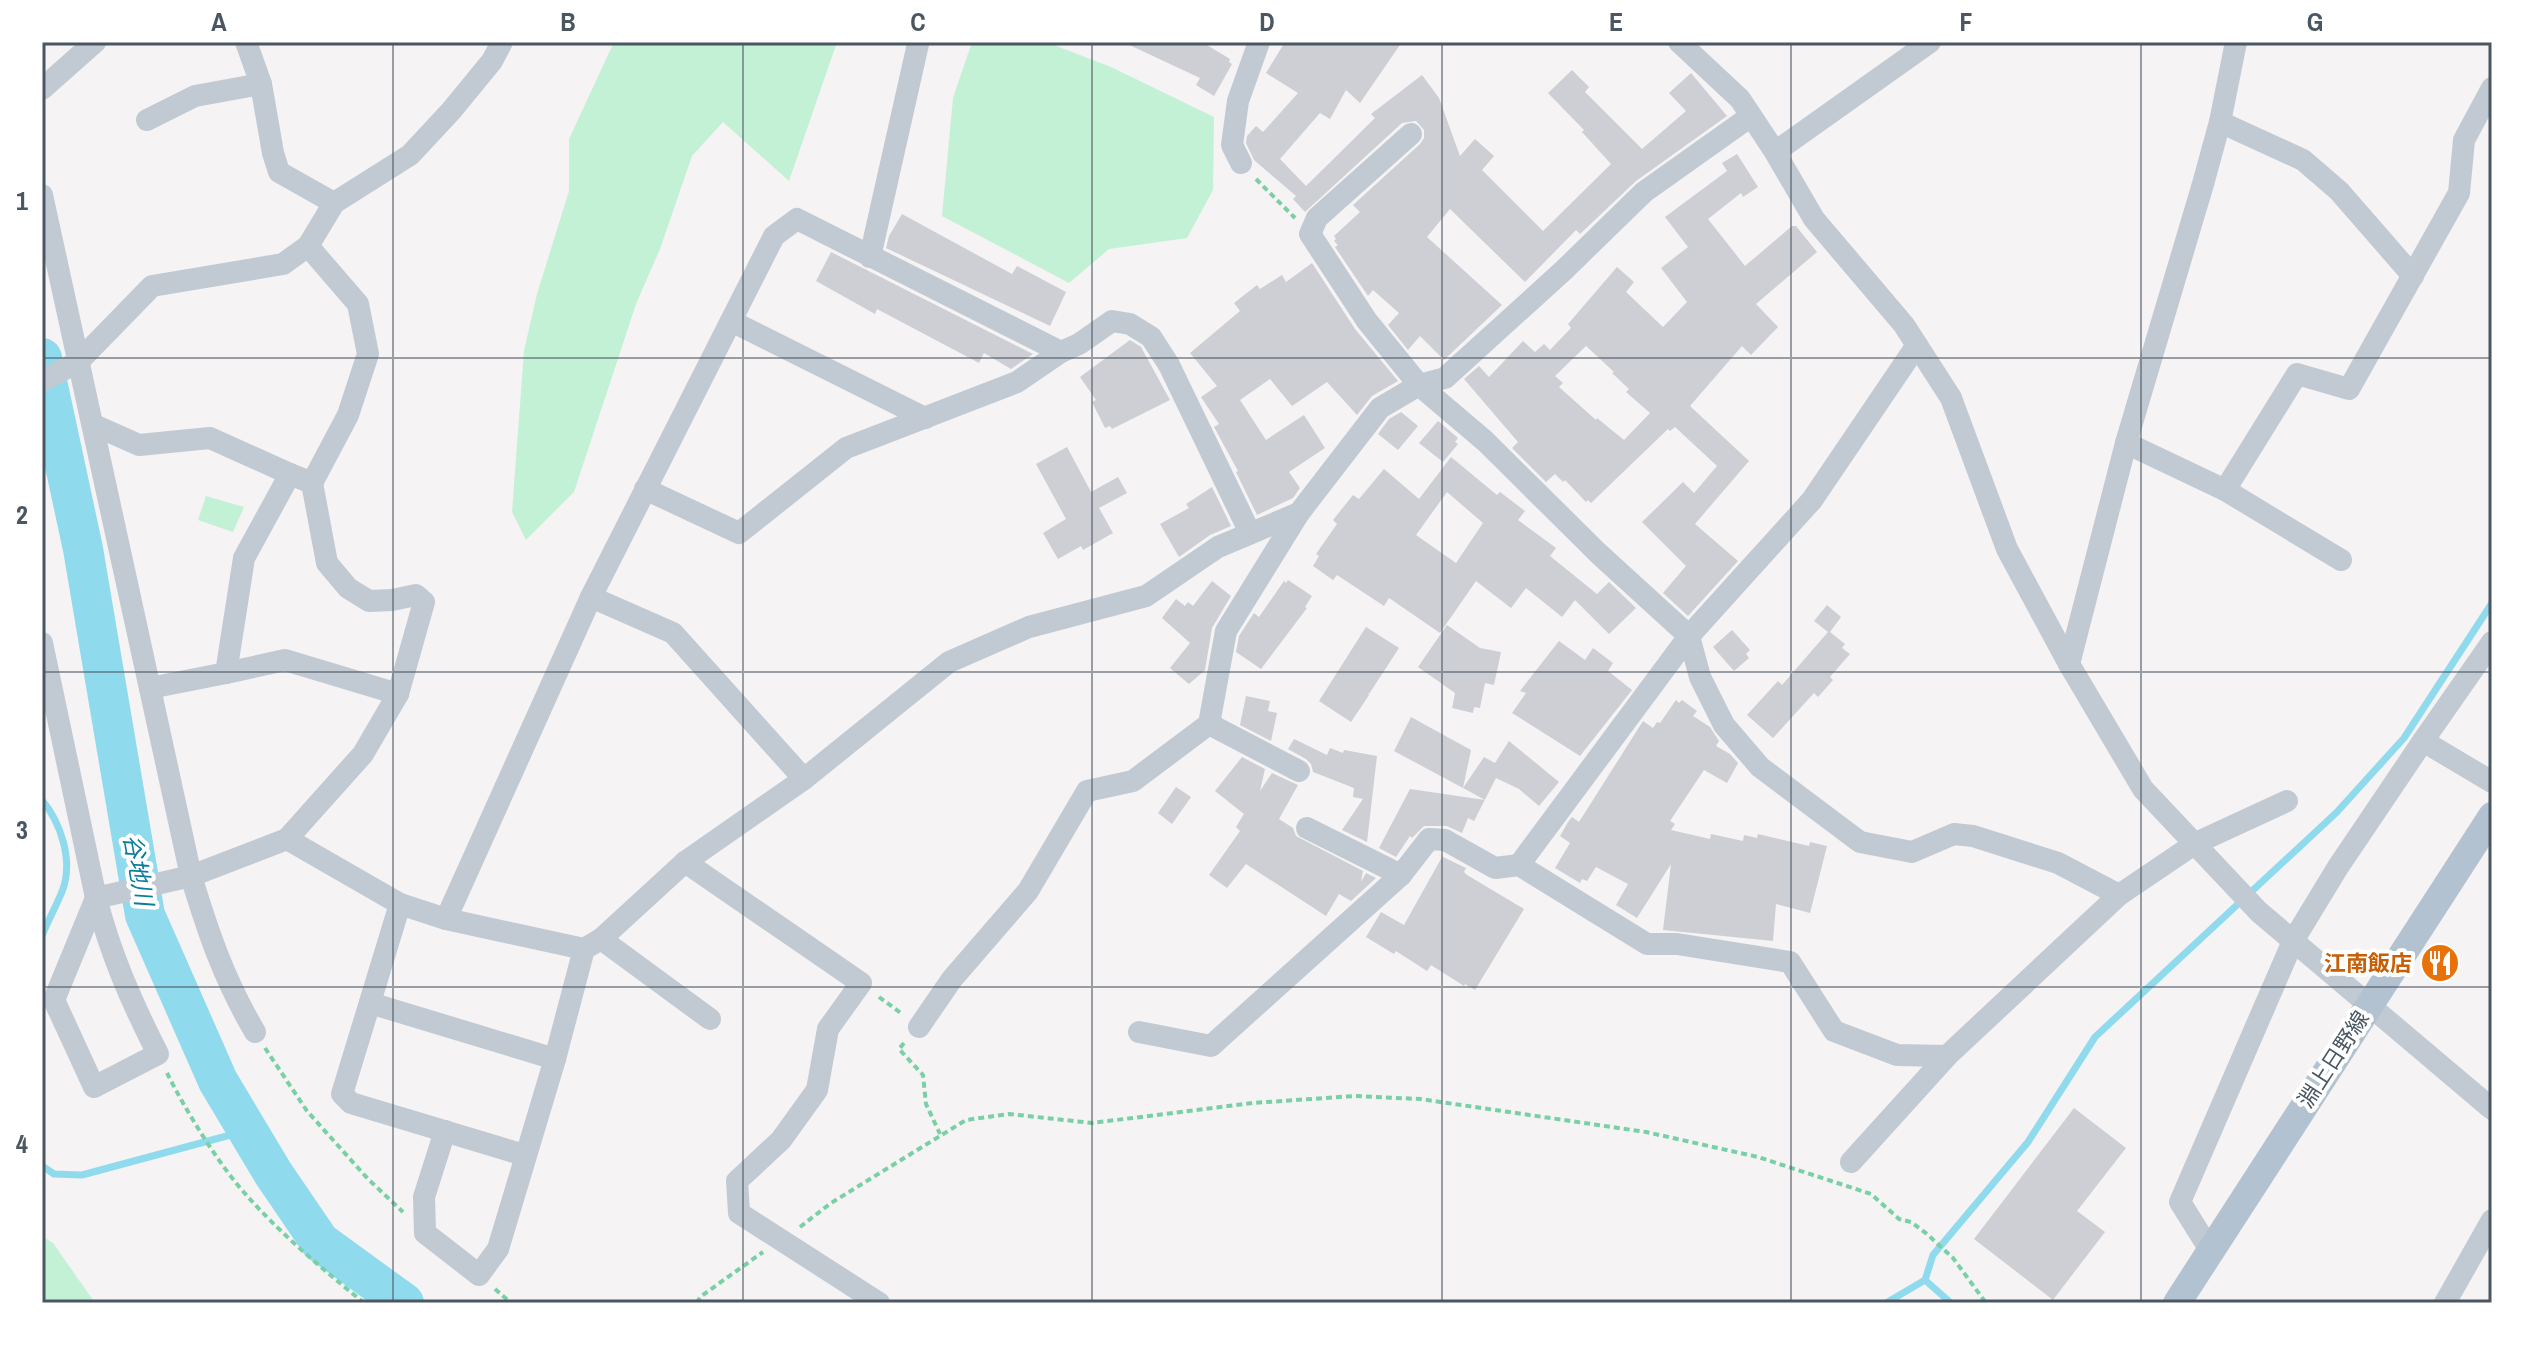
<svg xmlns="http://www.w3.org/2000/svg" width="2534" height="1345" font-family="'Archivo Narrow','Noto Sans JP',sans-serif">
	<style>
		.green { fill: #c3f1d5 }
		.lines { fill: none; stroke-linecap: round; stroke-linejoin: round }
		.stream { stroke: #90daee; stroke-width: 7 }
		.river { stroke: #90daee; stroke-width: 40 }
		.building { fill: #cdcfd5; fill-rule: evenodd }
		.path { stroke: #7ad0a6; stroke-width: 4; stroke-dasharray: 6 4; stroke-linecap: butt }
		.minor { stroke: #c1cad2; stroke-width: 22 }
		.major { stroke: #b3c2d1; stroke-width: 28 }
		.grid { fill: none; stroke: #4a5661; stroke-width: 2; stroke-opacity: 0.55 }
		.labels { text-anchor: middle; stroke-width: 8; stroke-linejoin: round; paint-order: stroke }
		.food-label { font-size: 22px; font-weight: bold; fill: #c56008; stroke: #fff; text-anchor: end }
		.street-label { font-size: 22px; fill: #4a5661; stroke: #fff }
		.water-label { font-size: 24px; font-style: italic; fill: #0c7c9b; stroke: #fff }
		.neatline { fill: none; stroke: #4a5661; stroke-width: 3 }
		.grid-label { font-size: 26px; text-anchor: middle; font-weight: bold; fill: #4a5661 }
	</style>
	<rect width="100%" height="100%" fill="#f5f3f3"/>
	<!-- green -->
	<g class="green">
		<polygon points="614,42 837,42 789,181 723,122 692,156 660,249 636,304 574,492 526,540 512,512 524,351 537,294 569,191 569,139"/>
		<polygon points="972,42 1046,42 1111,67 1214,117 1213,190 1187,238 1109,249 1069,283 942,216 953,98"/>
		<polygon points="206,496 244,507 233,532 198,520"/>
		<polygon points="42,1236 53,1243 95,1303 42,1303"/>
	</g>
	<g class="lines">
		<!-- stream -->
		<g class="stream">
			<path d="M42,800C61,823 73,860 63,889C57,905 48,920 42,936"/>
			<polyline points="42,1166 54,1174 82,1175 249,1130"/>
			<polyline points="1925,1280 1933,1255 2028,1142 2095,1037 2337,812 2404,738 2492,603"/>
			<polyline points="1925,1280 1951,1303"/>
			<polyline points="1886,1303 1925,1280"/>
		</g>
		<!-- river -->
		<polyline class="river" points="42,358 83,549 145,915 218,1081 273,1173 320,1242 404,1303"/>
	</g>
	<!-- building -->
	<g class="building">
		<polygon points="1123,42 1202,42 1230,59 1229,62 1232,64 1214,96 1196,85 1200,78"/>
		<polygon points="1285,42 1402,42 1360,103 1346,90 1330,119 1320,113 1280,159 1306,186 1375,118 1371,114 1422,75 1439,98 1460,156 1475,139 1494,156 1482,170 1543,231 1611,164 1582,132 1584,130 1548,93 1572,70 1589,87 1585,92 1642,149 1686,111 1669,93 1691,73 1727,116 1636,181 1580,234 1576,230 1525,282 1450,209 1427,237 1502,305 1444,360 1420,336 1408,350 1388,325 1399,313 1373,290 1368,296 1335,247 1338,245 1334,241 1336,239 1334,236 1360,212 1353,205 1420,144 1424,138 1424,130 1416,121 1402,123 1305,212 1293,199 1296,196 1254,160 1246,143 1247,136 1256,126 1263,132 1298,93 1266,73"/>
		<path d="M1737,154L1758,187L1743,197L1741,193L1708,219L1745,266L1792,226H1796L1817,252L1756,304L1778,327L1751,355L1742,346L1690,406L1749,461L1695,524L1738,561L1688,616L1663,593L1686,566L1642,522L1683,482L1694,493L1717,466L1675,427L1670,431L1668,429L1591,503L1588,500L1586,502L1565,480L1563,482L1555,474L1546,482L1512,448L1518,442L1464,379L1479,366L1489,377L1523,341L1535,352L1544,344L1550,350L1571,328L1568,324L1617,267L1634,282L1626,292L1663,327L1687,302L1661,268L1688,247L1665,217L1727,171L1722,163ZM1586,346L1614,372L1612,373L1629,389L1626,392L1650,413L1624,440L1597,418L1596,420L1559,387L1563,383L1555,376Z"/>
		<polygon points="902,214 1012,274 1017,266 1066,292 1050,326 886,248 889,236"/>
		<polygon points="831,252 1025,350 1033,354 1011,369 984,353 979,363 877,309 875,314 816,281"/>
		<polygon points="1312,263 1355,329 1398,381 1372,396 1357,415 1327,382 1292,406 1270,379 1240,400 1266,440 1304,415 1325,448 1289,472 1300,488 1293,498 1257,515 1236,472 1238,471 1214,427 1219,424 1201,397 1217,386 1190,353 1240,311 1234,303 1257,285 1260,289 1282,275 1286,282"/>
		<polygon points="1130,340 1141,347 1170,400 1112,429 1110,426 1105,428 1092,402 1096,400 1080,377"/>
		<polygon points="1401,412 1418,426 1398,450 1378,434 1389,419"/>
		<polygon points="1438,421 1458,438 1455,442 1458,444 1443,462 1419,443"/>
		<polygon points="1067,447 1091,492 1118,477 1127,493 1099,508 1113,533 1083,550 1081,546 1058,559 1043,533 1066,519 1036,464"/>
		<path d="M1451,457L1497,495L1500,492L1525,511L1518,520L1556,548L1550,556L1597,594L1609,582L1636,608L1609,634L1575,600L1562,617L1526,588L1511,608L1476,581L1440,633L1389,598L1384,606L1337,575L1333,580L1313,566L1319,556L1316,554L1337,524L1333,520L1353,495L1359,499L1384,469L1419,499ZM1447,492L1483,523L1456,563L1416,535Z"/>
		<polygon points="1212,487 1231,526 1210,535 1179,557 1160,524 1189,508 1186,504"/>
		<polygon points="1288,580 1312,596 1305,607 1307,608 1261,669 1236,652 1239,636 1254,613 1259,617 1284,581 1286,583"/>
		<polygon points="1212,581 1231,596 1212,628 1205,670 1189,684 1170,668 1190,643 1162,618 1176,599 1185,606 1188,602 1193,606"/>
		<polygon points="1827,605 1841,617 1830,632 1845,644 1842,648 1850,654 1830,677 1833,680 1818,697 1814,693 1773,738 1747,715 1778,681 1782,685 1828,632 1814,621"/>
		<polygon points="1447,625 1480,648 1501,652 1494,685 1485,683 1480,708 1474,707 1473,713 1452,708 1455,693 1418,667"/>
		<polygon points="1366,627 1399,648 1369,694 1367,693 1369,695 1351,722 1319,701"/>
		<polygon points="1732,630 1750,650 1746,654 1749,658 1734,671 1713,647"/>
		<polygon points="1559,641 1585,660 1593,648 1613,663 1608,671 1632,690 1580,756 1512,713 1526,693 1520,691"/>
		<polygon points="1246,696 1270,701 1268,711 1277,713 1271,741 1240,725"/>
		<polygon points="1676,700 1679,703 1682,700 1697,711 1693,716 1710,727 1719,741 1716,746 1730,754 1738,763 1727,783 1704,770 1670,821 1675,824 1671,830 1710,839 1711,834 1743,841 1744,835 1757,838 1758,834 1809,846 1810,842 1827,846 1810,913 1776,904 1773,941 1663,930 1671,864 1637,918 1616,905 1628,884 1596,867 1587,881 1582,879 1580,883 1555,868 1570,843 1560,836 1568,822 1572,817 1579,822 1643,721 1653,728 1657,722 1660,723"/>
		<polygon points="1411,717 1471,750 1463,788 1394,751"/>
		<polygon points="1294,739 1327,755 1330,748 1343,753 1344,750 1377,756 1367,842 1342,830 1363,799 1353,797 1354,788 1313,772 1311,764 1306,759 1288,749"/>
		<polygon points="1509,741 1559,782 1539,806 1519,789 1496,778 1474,821 1468,818 1462,833 1447,826 1424,826 1412,838 1410,836 1396,857 1379,848 1410,789 1485,800 1463,788 1484,757 1495,763"/>
		<polygon points="1242,757 1265,769 1260,791 1272,773 1298,785 1279,819 1293,828 1296,836 1363,871 1361,882 1366,873 1376,878 1351,901 1339,894 1326,916 1246,864 1227,888 1209,875 1240,831 1236,827 1244,814 1215,791"/>
		<polygon points="1176,787 1191,797 1172,824 1158,813"/>
		<polygon points="1437,854 1466,868 1464,872 1467,875 1524,909 1475,990 1465,984 1464,986 1431,965 1427,971 1396,951 1394,954 1366,937 1381,912 1404,925 1442,857"/>
		<polygon points="2074,1108 2126,1148 2077,1211 2105,1232 2053,1300 1974,1239"/>
	</g>
	<g class="lines">
		<!-- path -->
		<g class="path">
			<polyline points="1256,179 1295,218"/>
			<polyline points="879,997 901,1013"/>
			<polyline points="904,1043 899,1049 923,1075 926,1104 940,1134"/>
			<polyline points="265,1048 307,1111 368,1179 403,1212"/>
			<path d="M167,1073C186,1111 220,1167 249,1198C283,1236 324,1270 364,1303"/>
			<polyline points="800,1227 831,1203 966,1120 1009,1114 1092,1123 1253,1103 1354,1096 1420,1099 1646,1132 1758,1157 1871,1194 1899,1219 1911,1222 1927,1234 1953,1258 1986,1303"/>
			<polyline points="495,1289 511,1303"/>
			<polyline points="697,1303 700,1297 763,1252"/>
		</g>
		<!-- minor -->
		<g class="minor">
			<polyline points="246,42 261,84 273,153 279,172 334,203"/>
			<polyline points="1679,42 1740,99 1775,152 1814,219 1904,325 1951,398 2007,549 2069,664 2143,789 2259,912 2492,1109"/>
			<polyline points="42,89 95,42"/>
			<polyline points="147,120 195,96 261,84"/>
			<polyline points="2220,122 2303,160 2339,191 2413,276"/>
			<polyline points="1411,134 1317,218 1310,234 1367,321 1419,385 1485,441 1598,553 1689,636 1700,677 1724,725 1760,767 1860,842 1912,852 1954,834 1973,836 2058,863 2119,895"/>
			<polyline points="1775,152 1930,42"/>
			<polyline points="1241,163 1232,145 1238,101 1259,42"/>
			<path d="M42,195L191,876C209,935 224,979 255,1032"/>
			<polyline points="870,257 918,44"/>
			<polyline points="731,321 925,418"/>
			<polyline points="42,381 78,362 152,286 283,264 308,246 334,203 410,155 451,111 492,61 502,42"/>
			<polyline points="94,425 139,445 210,438 290,474"/>
			<polyline points="2126,443 2225,490 2341,560"/>
			<polyline points="645,489 739,533 846,448 1017,382 1061,352 1079,344 1112,321 1130,324 1151,337 1169,365 1250,533"/>
			<polyline points="2225,490 2297,374 2349,389 2459,193 2464,140 2492,88"/>
			<polyline points="591,597 673,633 804,779"/>
			<polyline points="2492,642 2423,741 2492,782"/>
			<polyline points="42,643 96,898 191,876 287,839 400,904 446,919 584,949"/>
			<polyline points="2069,664 2126,443 2203,184 2220,122 2236,42"/>
			<polyline points="226,673 285,660 398,694"/>
			<polyline points="150,688 226,673 244,558 290,474 312,483 348,415 368,354 358,304 308,246"/>
			<polyline points="1209,724 1299,771"/>
			<polyline points="1307,828 1401,875"/>
			<polyline points="287,839 363,754 398,694 424,602 416,595 392,600 369,601 348,588 327,563 312,483"/>
			<polyline points="685,862 861,983 828,1029 817,1090 781,1140 737,1181 739,1213 879,1303"/>
			<polyline points="1519,865 1689,636 1812,500 1917,345"/>
			<path d="M96,898C111,955 131,1001 158,1054L94,1087L54,1000Z"/>
			<polyline points="400,904 342,1094 351,1103 524,1155"/>
			<polyline points="446,919 591,597 774,236 797,219 1061,352"/>
			<polyline points="601,939 710,1019"/>
			<polyline points="370,1003 555,1059"/>
			<polyline points="919,1027 952,979 1028,891 1087,791 1133,781 1209,724 1226,631 1299,513"/>
			<polyline points="1139,1032 1211,1046 1401,875 1429,839 1445,840 1495,868 1519,865 1647,944 1677,944 1790,962 1834,1031 1897,1055 1947,1056"/>
			<polyline points="445,1131 424,1197 425,1233 479,1275 498,1249 555,1059 584,949 601,939 685,862 804,779 949,662 1029,627 1146,596 1218,547 1299,513 1380,408 1419,385 1445,378 1564,270 1644,192 1751,116"/>
			<polyline points="1851,1162 1947,1056 2119,895 2196,843 2287,801"/>
			<polyline points="2210,1250 2180,1202 2293,941 2338,867 2423,741"/>
			<polyline points="2445,1303 2492,1220"/>
		</g>
		<!-- major -->
		<polyline class="major" points="2177,1303 2492,816"/>
	</g>
	<!-- grid -->
	<path class="grid" d="M393,42V1303M743,42V1303M1092,42V1303M1442,42V1303M1791,42V1303M2141,42V1303M42,358H2492M42,672H2492M42,987H2492"/>
	<!-- icons -->
	<defs>
		<g id="restaurant-disc" transform="scale(2)"><circle r="9.5" fill="#e8710a" stroke="#fff"/><path d="M-5-6h1v4h1v-4h1v4h1v-4h1v5L-1.5 .5V6h-2V.5L-5-1ZM5-6V6H3V1.5H1.5Q1.5-4 5-6Z" fill="#fff"/></g>
	</defs>
	<g fill-rule="evenodd">
		<use href="#restaurant-disc" x="2440" y="963"/>
	</g>
	<g class="labels">
		<!-- food labels -->
		<g class="food-label">
			<text x="2412" y="971">江南飯店</text>
		</g>
		<!-- street labels -->
		<g class="street-label">
			<text transform="translate(2333 1059) rotate(-57)" y="8">淵上日野線</text>
		</g>
		<!-- water labels -->
		<g class="water-label">
			<text transform="translate(138 870) rotate(80)" y="8">谷地川</text>
		</g>
	</g>
	<!-- border -->
	<rect width="2534" height="1345" fill="none" stroke="#ffffff" stroke-width="88"/>
	<rect x="44" y="44" width="2446" height="1257" class="neatline"/>
	<g class="grid-label">
		<text x="219" y="31">A</text>
		<text x="568" y="31">B</text>
		<text x="918" y="31">C</text>
		<text x="1267" y="31">D</text>
		<text x="1616" y="31">E</text>
		<text x="1966" y="31">F</text>
		<text x="2315" y="31">G</text>
		<text x="22" y="210">1</text>
		<text x="22" y="524">2</text>
		<text x="22" y="839">3</text>
		<text x="22" y="1153">4</text>
	</g>
</svg>
